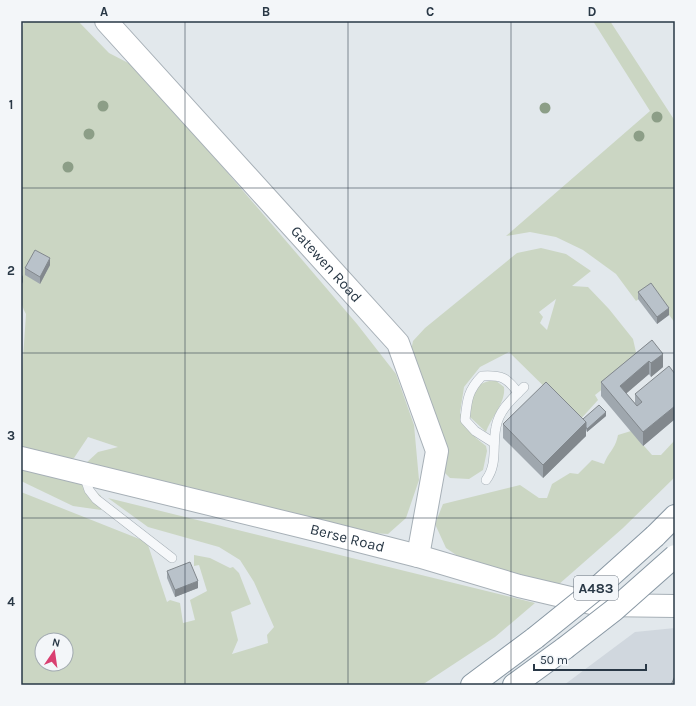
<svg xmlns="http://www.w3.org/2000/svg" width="696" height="706" font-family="Karla,sans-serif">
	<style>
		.built { fill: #d0d7de }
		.green { fill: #cbd6c3; fill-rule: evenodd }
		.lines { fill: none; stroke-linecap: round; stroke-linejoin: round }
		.service-casing { stroke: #a7b0b7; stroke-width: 10 }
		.secondary-casing { stroke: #a7b0b7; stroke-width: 24 }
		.trunk-casing { stroke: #8998a4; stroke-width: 24 }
		.service { stroke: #f6f8fa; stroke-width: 9 }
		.secondary { stroke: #fff; stroke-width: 22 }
		.trunk { stroke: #fff; stroke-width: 22 }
		.trunk-bridge-casing { stroke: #8998a4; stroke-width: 24; stroke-linecap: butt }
		.trunk-bridge { stroke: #fff; stroke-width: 22 }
		.tree { fill: #8c9e87 }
		.wall { fill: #9fa7ae }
		.shaded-wall { fill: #82888d }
		.building { fill: #b9c2ca; stroke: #82888d }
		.grid { fill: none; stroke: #293846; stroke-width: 1; stroke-opacity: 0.55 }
		.labels { text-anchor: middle; stroke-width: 3; stroke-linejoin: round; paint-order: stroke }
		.shield { fill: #f3f6f9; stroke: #66717c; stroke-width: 1 }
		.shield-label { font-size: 14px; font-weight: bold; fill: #293846 }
		.street-label { font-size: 15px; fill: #293846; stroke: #f3f6f9 }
		.neatline { fill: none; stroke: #293846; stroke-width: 1.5 }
		.grid-label { font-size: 13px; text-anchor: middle; font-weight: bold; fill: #293846 }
	</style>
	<rect width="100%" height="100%" fill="#e2e8ec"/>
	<!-- built -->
	<polygon class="built" points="675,628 675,685 564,685 635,632"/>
	<!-- green -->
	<g class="green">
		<path d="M24,21H78L109,53L138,68L357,324L396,374L414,425L419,480L406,518L388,534L355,532L85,464L98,452L118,447L88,437L74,458L54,459L21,452V388L26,314C21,305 18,292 23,282L21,281V37Z"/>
		<polygon points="593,21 610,21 675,121 675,323 651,290 636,301 616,274 583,250 556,237 530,232 506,236 650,111"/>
		<path d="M541,248L566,254L591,271L572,286L588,287L609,309L633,339L638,361L595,395L598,400L578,422L566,408L509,352L480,367L464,387L460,413L476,438L486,446L487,451L483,470L469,479L450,478L438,466L411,351L413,341L425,328L517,253ZM556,299L547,330L540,323L543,317L539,312Z"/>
		<path d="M495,380L504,387C506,403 491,417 486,432L470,417C472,395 469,384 495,380Z"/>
		<path d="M631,431L652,455H661L675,440V477L623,528L558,585L462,559L446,548L435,524L443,504L520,485L539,498H547L552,484L570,473L578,474L592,460L604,464C609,451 615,450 618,435Z"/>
		<polygon points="21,460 80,477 101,496 101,510 73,506 21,481"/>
		<path d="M21,492L147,542L167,602L170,600L180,603L183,623L195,620L190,600L207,591L199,565L194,566V555L210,558L230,568L233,567L239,573L251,604L231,612L238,640L232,654L268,643L267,635L274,627L254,582L240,560L219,547L148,527L108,498L535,603L495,637L422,685H21ZM42,640H66V664H42Z"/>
	</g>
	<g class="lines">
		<!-- service casing -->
		<g class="service-casing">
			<g id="service">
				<path d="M494,443L475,431L465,420C467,400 468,390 482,376C501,375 507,377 518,393"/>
				<polyline points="84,475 89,490 96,499 172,558"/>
				<path d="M486,480C498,464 492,446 496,427C499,410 512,399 524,387"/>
			</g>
		</g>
		<!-- secondary casing -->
		<g class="secondary-casing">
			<g id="secondary">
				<path id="s1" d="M106,21L398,343L437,451L418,556"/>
				<path id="s2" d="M21,458L324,532L418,556L519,586L600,605L675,606"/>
			</g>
		</g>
		<!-- trunk casing -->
		<g class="trunk-casing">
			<g id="trunk">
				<polyline points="655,536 675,516"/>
				<polyline points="472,685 535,638"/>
				<polyline points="514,685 565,648"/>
			</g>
		</g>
		<!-- service -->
		<use href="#service" class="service"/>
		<!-- secondary -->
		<use href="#secondary" class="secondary"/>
		<!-- trunk -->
		<use href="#trunk" class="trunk"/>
		<!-- trunk-bridge casing -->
		<g class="trunk-bridge-casing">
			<g id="trunk-bridge">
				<polyline points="535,638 597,588 655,536"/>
				<polyline points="565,648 614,610 675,556"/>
			</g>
		</g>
		<!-- trunk-bridge -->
		<use href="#trunk-bridge" class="trunk-bridge"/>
	</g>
	<!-- trees -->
	<g class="tree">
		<circle cx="103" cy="106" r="5.5"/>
		<circle cx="545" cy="108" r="5.5"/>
		<circle cx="657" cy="117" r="5.5"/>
		<circle cx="89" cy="134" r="5.5"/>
		<circle cx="639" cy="136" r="5.5"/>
		<circle cx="68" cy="167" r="5.5"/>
	</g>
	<!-- wall -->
	<g class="wall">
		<polygon points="50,265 40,284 25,275 25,268"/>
		<polygon points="638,292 669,315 657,324 638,299"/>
		<polygon points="652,340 663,367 651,377 649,374 626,393 635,403 635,394 675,374 675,419 643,446 601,396 601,382"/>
		<polygon points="606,416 587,432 586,430 586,436 543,478 503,438 503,424 583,419"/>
		<polygon points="167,571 198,588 175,597 167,578"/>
	</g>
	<!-- shaded-wall -->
	<g class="shaded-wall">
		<polygon points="50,258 50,265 40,284 40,277"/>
		<polygon points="23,275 23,282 21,286 21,278"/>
		<polygon points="669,308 669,315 657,324 657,317"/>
		<polygon points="663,354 663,367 651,377 651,363"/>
		<polygon points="649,361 649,374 620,399 620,386"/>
		<polygon points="675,406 675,419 643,446 643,432"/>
		<polygon points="606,412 606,416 587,432 587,429"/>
		<polygon points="586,422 586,436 543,478 543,465"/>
		<polygon points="198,581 198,588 175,597 175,590"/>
	</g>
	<!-- building -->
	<g class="building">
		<polygon points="35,250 50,258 40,277 25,268"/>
		<polygon points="651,283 669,308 657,317 638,292"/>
		<polygon points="652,340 663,354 651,363 649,361 620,386 637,406 642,402 635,394 669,366 675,374 675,406 643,432 601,382"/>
		<polygon points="546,382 586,422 543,465 503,424"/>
		<polygon points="599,405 606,412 587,429 586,427 586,422 583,419"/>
		<polygon points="190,562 198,581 175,590 167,571"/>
		<polygon points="675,676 675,685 671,685"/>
	</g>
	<!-- grid -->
	<path class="grid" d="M185,21V685M348,21V685M511,21V685M21,188H675M21,353H675M21,518H675"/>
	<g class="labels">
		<!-- shield labels -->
		<rect class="shield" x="574" y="576" width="44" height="24" rx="3"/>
		<g class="shield-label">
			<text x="596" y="593">A483</text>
		</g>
		<!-- street labels -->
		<g class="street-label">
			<text dy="5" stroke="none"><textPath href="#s1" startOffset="328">Gatewen Road</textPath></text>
			<text dy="5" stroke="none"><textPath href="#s2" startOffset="336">Berse Road</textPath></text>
		</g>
	</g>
	<!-- border -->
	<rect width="696" height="706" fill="none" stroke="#f3f6f9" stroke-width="44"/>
	<!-- north arrow -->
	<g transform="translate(54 652) rotate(13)"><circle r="19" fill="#f3f6f9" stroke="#a2aab1"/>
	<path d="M0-3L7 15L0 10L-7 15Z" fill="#d93f71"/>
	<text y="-6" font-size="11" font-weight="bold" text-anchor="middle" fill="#293846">N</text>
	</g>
	<!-- scale -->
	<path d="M534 664v6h112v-6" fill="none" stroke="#293846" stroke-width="2"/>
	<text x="540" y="664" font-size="12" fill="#293846" stroke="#f3f6f9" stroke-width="3" paint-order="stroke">50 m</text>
	<rect x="22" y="22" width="652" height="662" class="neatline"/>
	<g class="grid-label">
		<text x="104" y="16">A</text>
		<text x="266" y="16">B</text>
		<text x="430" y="16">C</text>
		<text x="592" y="16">D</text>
		<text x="11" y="109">1</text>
		<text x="11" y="275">2</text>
		<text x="11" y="440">3</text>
		<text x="11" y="606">4</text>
	</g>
</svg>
